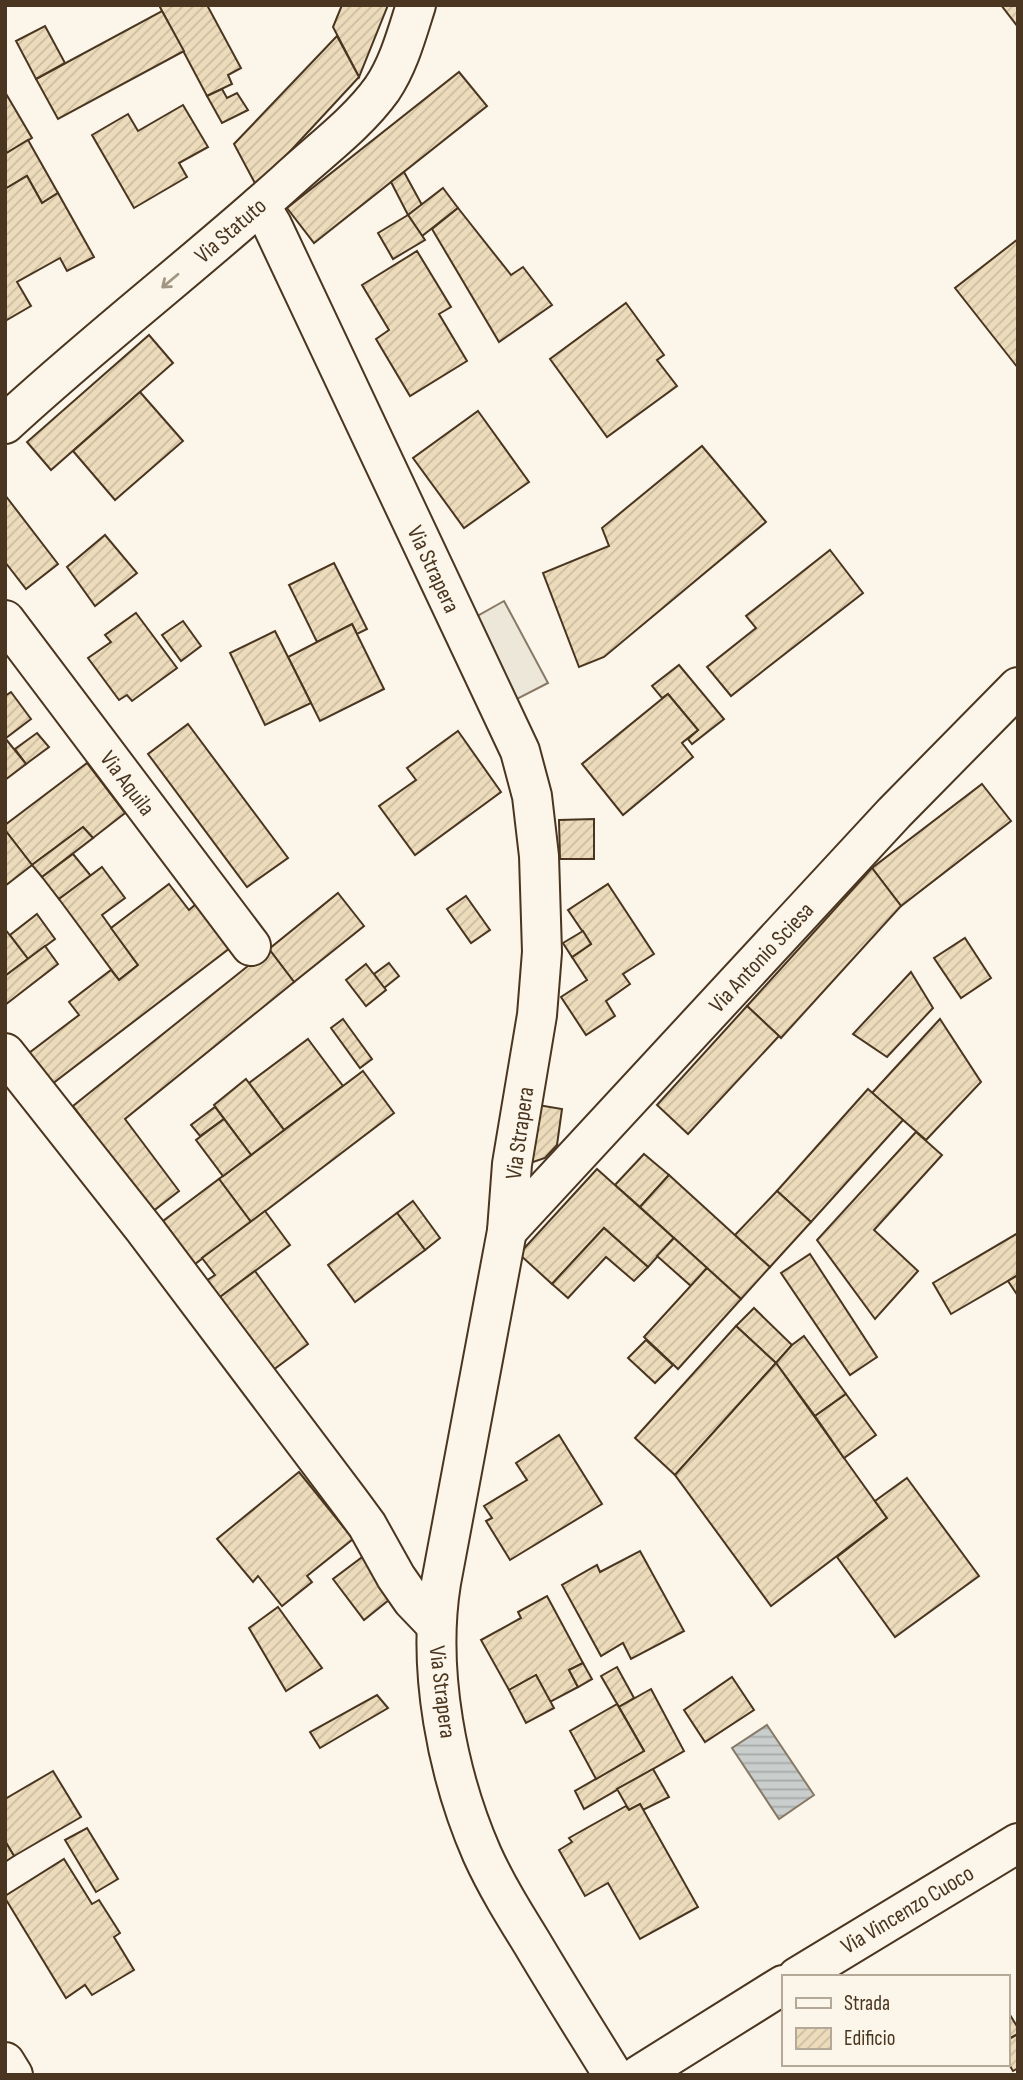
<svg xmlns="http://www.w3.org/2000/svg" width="1023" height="2080" font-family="'Sofia Sans Condensed',sans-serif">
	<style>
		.parking { fill: #ede7d9; stroke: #887966; stroke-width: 2 }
		.water { fill: url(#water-rules); stroke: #887966; stroke-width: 2 }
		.building { fill: url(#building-hatch); stroke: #4a3520; stroke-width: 2 }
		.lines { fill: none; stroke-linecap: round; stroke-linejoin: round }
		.minor-casing { stroke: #4a3520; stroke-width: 42 }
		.minor { stroke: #fbf6e9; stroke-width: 38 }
		.oneway { stroke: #a29684 }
		.labels { text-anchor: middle; stroke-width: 5; stroke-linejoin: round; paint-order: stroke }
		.street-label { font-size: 23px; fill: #4a3520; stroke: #fbf6e9 }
	</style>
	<defs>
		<pattern id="water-rules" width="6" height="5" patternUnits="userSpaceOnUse" patternTransform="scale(1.75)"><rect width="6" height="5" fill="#c9cecd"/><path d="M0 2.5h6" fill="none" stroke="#a5a8a6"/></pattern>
		<pattern id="building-hatch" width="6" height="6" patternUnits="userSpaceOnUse" patternTransform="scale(1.75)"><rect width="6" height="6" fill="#ecdcbc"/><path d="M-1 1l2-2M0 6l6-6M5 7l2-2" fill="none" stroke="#ccbda1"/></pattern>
	</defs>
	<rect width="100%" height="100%" fill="#fbf6e9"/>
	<!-- parking -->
	<polygon class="parking" points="504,601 548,683 517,699 474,618"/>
	<!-- water -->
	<polygon class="water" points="767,1725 814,1795 779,1819 732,1748"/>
	<!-- building -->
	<g class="building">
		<polygon points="163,5 207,5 241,68 228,75 232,84 207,96 162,11 160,7"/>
		<polygon points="342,5 388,5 359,77 333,27"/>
		<polygon points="1001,5 1018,5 1018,27"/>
		<polygon points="162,11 184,51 58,119 36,79"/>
		<polygon points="45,26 65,63 36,79 16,41"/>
		<polygon points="337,36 359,77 257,187 234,144"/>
		<polygon points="459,72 487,106 314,243 287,208"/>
		<polygon points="222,89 227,98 237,93 248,110 222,123 207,96"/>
		<polygon points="5,92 32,138 5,154"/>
		<polygon points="183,105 208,147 179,163 187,177 134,208 92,135 128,114 138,131"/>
		<polygon points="28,140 58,193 42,203 27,176 5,189 5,154"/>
		<polygon points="404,172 422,205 408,215 391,182"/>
		<polygon points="27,176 42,203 58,193 94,257 67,271 60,258 17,282 31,306 5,321 5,189"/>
		<polygon points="443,188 458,208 422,236 408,215"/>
		<polygon points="458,208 511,275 523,267 552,305 499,342 432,229"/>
		<polygon points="408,215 425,240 393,259 378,233"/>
		<polygon points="1018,239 1018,368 955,288"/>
		<polygon points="417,251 451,307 439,314 467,361 410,396 376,339 389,330 362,285"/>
		<polygon points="626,303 664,355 657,360 677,386 607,437 550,359"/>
		<polygon points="149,335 173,363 51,470 27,442"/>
		<polygon points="140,392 183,441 115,500 73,451"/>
		<polygon points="478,411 529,482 464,528 413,458"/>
		<polygon points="702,446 766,522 604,657 579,667 543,573 609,546 602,528"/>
		<polygon points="5,495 58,564 26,589 5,562"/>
		<polygon points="105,535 137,573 95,606 67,567"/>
		<polygon points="830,550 863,593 731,696 707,667 756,628 746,616"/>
		<polygon points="334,563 367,629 357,634 352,624 317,642 289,585"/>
		<polygon points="136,613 177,668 132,701 127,695 119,700 88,658 111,642 105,635"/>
		<polygon points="183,621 201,646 181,661 162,635"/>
		<polygon points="352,624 384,689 320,721 288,657"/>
		<polygon points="275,631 311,703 265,725 230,653"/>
		<polygon points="679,665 724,719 692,744 688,739 698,730 668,694 662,698 652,686"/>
		<polygon points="11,692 31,719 6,738 5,696"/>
		<polygon points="668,694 698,730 682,743 693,757 623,815 582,764"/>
		<polygon points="188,724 288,858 247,887 148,754"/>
		<polygon points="458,731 501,792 415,855 379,806 416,780 407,768"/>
		<polygon points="37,733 49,747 26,764 15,749"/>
		<polygon points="5,738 26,764 5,780"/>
		<polygon points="87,763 125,813 93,838 83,827 32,865 5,830 5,825"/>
		<polygon points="982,784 1011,821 901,906 872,868"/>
		<polygon points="594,819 594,859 560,859 559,820"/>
		<polygon points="83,827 93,838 42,877 32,865"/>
		<polygon points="5,830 32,865 5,886"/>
		<polygon points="73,854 91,876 59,899 42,877"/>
		<polygon points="102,867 125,898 102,915 138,965 119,980 59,899"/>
		<polygon points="872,868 901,906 781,1038 747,1006"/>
		<polygon points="169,884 189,910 196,904 230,948 52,1084 29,1053 79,1015 69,1002 111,970 119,980 138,965 111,928"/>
		<polygon points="608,884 654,954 623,974 630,984 606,1001 615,1016 586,1035 561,997 587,980 572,957 591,944 568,910"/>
		<polygon points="338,893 364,926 294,982 269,949"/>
		<polygon points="466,896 490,930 471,943 447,909"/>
		<polygon points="37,914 55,939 28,959 10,935"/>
		<polygon points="5,929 28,959 5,976"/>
		<polygon points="583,931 591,944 572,957 563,943"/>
		<polygon points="965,938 991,978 961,998 934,958"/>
		<polygon points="45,946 58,964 5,1005 5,976"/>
		<polygon points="269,949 294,982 125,1119 179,1191 152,1212 73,1106"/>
		<polygon points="389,963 399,976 384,988 374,974"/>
		<polygon points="366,964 386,990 366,1006 346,980"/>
		<polygon points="911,972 933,1008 887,1057 853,1034"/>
		<polygon points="747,1006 779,1036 688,1134 657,1105"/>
		<polygon points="343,1019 372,1059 360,1068 331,1028"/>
		<polygon points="940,1019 981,1082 926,1140 872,1093"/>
		<polygon points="308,1039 343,1086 284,1130 249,1083"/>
		<polygon points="363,1071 394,1113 251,1222 219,1179"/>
		<polygon points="246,1079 284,1130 251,1155 214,1105"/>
		<polygon points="868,1089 903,1120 811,1222 777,1191"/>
		<polygon points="532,1104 562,1109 557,1145 545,1158 530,1163"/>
		<polygon points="215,1107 224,1119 200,1136 191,1125"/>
		<polygon points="224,1119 251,1155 223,1176 196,1140"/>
		<polygon points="916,1132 942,1155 874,1230 918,1271 875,1319 817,1240"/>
		<polygon points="644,1154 669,1175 640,1207 615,1185"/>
		<polygon points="597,1169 674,1238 648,1267 604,1228 552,1284 519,1254"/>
		<polygon points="669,1175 770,1267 741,1299 640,1207"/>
		<polygon points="219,1179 251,1222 191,1267 159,1224"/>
		<polygon points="777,1191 811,1222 770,1267 735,1235"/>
		<polygon points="413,1201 440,1238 425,1250 397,1213"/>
		<polygon points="265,1211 290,1245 216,1300 203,1283 215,1275 202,1258"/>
		<polygon points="397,1213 425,1250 355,1302 328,1265"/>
		<polygon points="604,1228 648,1267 634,1281 606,1257 568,1298 552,1284"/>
		<polygon points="1018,1233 1018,1275 951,1314 933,1283"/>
		<polygon points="674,1238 707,1268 691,1286 657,1256"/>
		<polygon points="810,1254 877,1357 850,1375 781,1273"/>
		<polygon points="707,1268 741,1299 678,1369 644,1337"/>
		<polygon points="255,1271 308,1344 269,1373 216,1300"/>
		<polygon points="1018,1275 1018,1296 1008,1281"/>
		<polygon points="754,1308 792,1345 776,1363 736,1326"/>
		<polygon points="736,1326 776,1363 675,1475 635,1438"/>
		<polygon points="804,1336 846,1394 815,1416 776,1363 792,1345"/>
		<polygon points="646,1340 673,1365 655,1383 628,1358"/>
		<polygon points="776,1363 887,1518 771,1606 675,1475"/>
		<polygon points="846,1394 876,1435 844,1458 815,1416"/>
		<polygon points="559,1435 602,1504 510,1560 486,1521 492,1518 484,1506 527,1480 516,1463"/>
		<polygon points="299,1472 353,1539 307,1576 312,1582 282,1606 258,1576 253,1582 217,1539"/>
		<polygon points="907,1478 979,1576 895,1637 837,1557 887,1518 875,1501"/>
		<polygon points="640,1551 684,1631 631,1659 623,1643 601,1656 562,1585 597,1565 600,1572"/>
		<polygon points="365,1555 395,1595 364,1620 333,1579"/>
		<polygon points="547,1596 583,1663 569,1670 578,1687 550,1702 536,1675 509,1690 481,1640 521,1618 518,1612"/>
		<polygon points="278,1607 322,1668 286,1691 249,1628"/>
		<polygon points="583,1663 592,1679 578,1687 569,1670"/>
		<polygon points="617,1667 634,1698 619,1707 601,1676"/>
		<polygon points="536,1675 554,1708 526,1723 509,1690"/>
		<polygon points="732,1677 754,1710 705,1742 684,1710"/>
		<polygon points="651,1689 684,1751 584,1809 575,1791 644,1751 619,1707"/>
		<polygon points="377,1695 388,1708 320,1748 310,1732"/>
		<polygon points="617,1704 644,1751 596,1779 570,1731"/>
		<polygon points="653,1769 669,1797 643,1810 640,1804 629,1810 617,1789"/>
		<polygon points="53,1771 81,1817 14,1856 5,1841 5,1799"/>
		<polygon points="640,1804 698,1907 640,1939 608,1883 585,1896 559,1850 572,1842 569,1838 626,1806 629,1810"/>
		<polygon points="87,1828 118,1879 96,1892 65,1840"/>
		<polygon points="5,1841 14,1856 5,1862"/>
		<polygon points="64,1859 92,1904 99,1900 120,1933 114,1937 134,1970 92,1995 85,1985 66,1998 5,1898 5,1896"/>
		<polygon points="1007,2010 1018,2028 1018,2034 1007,2040"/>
		<polygon points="1018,2034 1018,2068 1013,2071 1007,2061 1007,2040"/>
	</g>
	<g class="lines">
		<!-- minor casing -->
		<g class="minor-casing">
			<g id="minor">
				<path d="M260,205L272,225L520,751L532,796L539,856L542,952L537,1015L512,1164L507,1231L441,1583C427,1670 447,1774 482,1854C496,1885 514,1914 532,1943C558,1987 586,2031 613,2075"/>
				<path d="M5,424C96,340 195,264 287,181C318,152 357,124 382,89C399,64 407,33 416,5"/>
				<polyline points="5,620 251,946"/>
				<polyline points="5,1053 145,1230 350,1502 367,1525 396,1577 412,1600 435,1624"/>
				<polyline points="507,1231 894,813 1018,687"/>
				<polyline points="797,1977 1018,1843"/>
				<polyline points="5,2062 13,2075"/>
				<polyline points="639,2075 783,1985"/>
			</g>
		</g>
		<!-- minor -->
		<use href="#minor" class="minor"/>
	</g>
	<!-- one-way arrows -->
	<defs><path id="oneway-shaft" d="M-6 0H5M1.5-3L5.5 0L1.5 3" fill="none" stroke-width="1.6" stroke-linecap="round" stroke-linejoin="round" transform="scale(1.75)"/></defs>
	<use class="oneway" href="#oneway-shaft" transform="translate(170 281) rotate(140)"/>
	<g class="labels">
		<!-- street labels -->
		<g class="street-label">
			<text transform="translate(230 230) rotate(-41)" y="8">Via Statuto</text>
			<text transform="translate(434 569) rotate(65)" y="8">Via Strapera</text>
			<text transform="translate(128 783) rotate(53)" y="8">Via Aquila</text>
			<text transform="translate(761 957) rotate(-47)" y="8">Via Antonio Sciesa</text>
			<text transform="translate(519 1133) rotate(-82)" y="8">Via Strapera</text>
			<text transform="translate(443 1692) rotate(83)" y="8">Via Strapera</text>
			<text transform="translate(907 1909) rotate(-31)" y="8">Via Vincenzo Cuoco</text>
		</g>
	</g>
	<!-- border -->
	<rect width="1023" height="2080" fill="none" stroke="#4a3520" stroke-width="14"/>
	<!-- legend -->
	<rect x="782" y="1975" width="228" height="91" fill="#fbf6e9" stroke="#b4a999" stroke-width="2"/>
	<rect x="796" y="1998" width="35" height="10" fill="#fbf6e9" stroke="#b4a999" stroke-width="2"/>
	<text x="844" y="2010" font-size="21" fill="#4a3520">Strada</text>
	<rect x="796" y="2028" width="35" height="21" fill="url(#building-hatch)" stroke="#b4a999" stroke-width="2"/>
	<text x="844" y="2045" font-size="21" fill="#4a3520">Edificio</text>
</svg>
